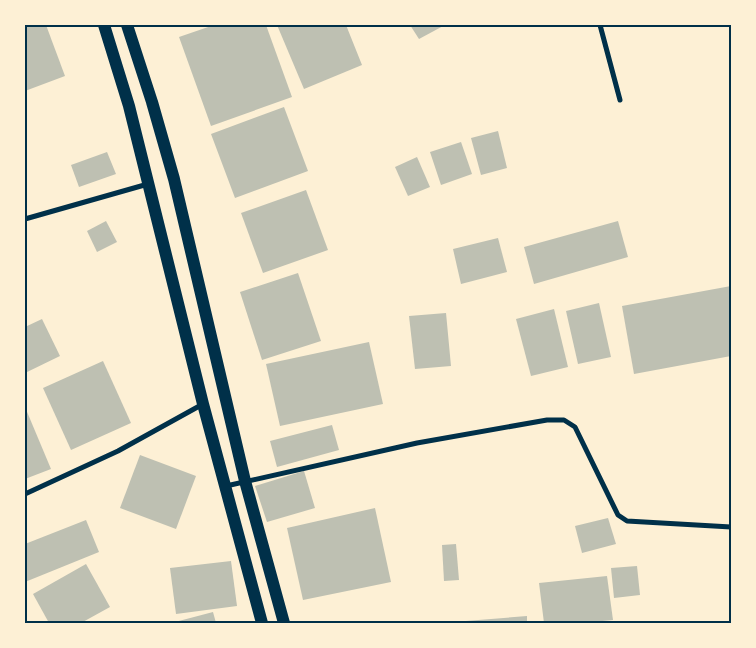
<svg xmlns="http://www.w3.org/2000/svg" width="756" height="648" font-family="Ubuntu,sans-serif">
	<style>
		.building { fill: #bec0b2 }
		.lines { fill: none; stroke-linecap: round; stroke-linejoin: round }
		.minor { stroke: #003049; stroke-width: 5 }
		.primary { stroke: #003049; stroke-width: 12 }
		.neatline { fill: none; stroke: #003049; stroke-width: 2 }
	</style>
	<rect width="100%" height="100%" fill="#fdf0d5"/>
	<!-- building -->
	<g class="building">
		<polygon points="25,25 46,25 65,76 25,91"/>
		<polygon points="214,25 266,25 292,97 211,126 179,37"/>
		<polygon points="277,25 346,25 362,65 304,89"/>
		<polygon points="410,25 445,25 419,39"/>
		<polygon points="284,107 308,171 235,198 211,134"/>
		<polygon points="498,131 507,168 481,175 471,138"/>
		<polygon points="461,142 472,174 441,185 430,152"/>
		<polygon points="107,152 116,174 79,187 71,165"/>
		<polygon points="417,157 430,187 408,196 395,167"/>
		<polygon points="306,190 328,250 263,273 241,213"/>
		<polygon points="106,221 117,242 97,252 87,231"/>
		<polygon points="618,221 628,257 534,284 524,247"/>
		<polygon points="498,238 507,272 461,284 453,249"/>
		<polygon points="298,273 321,341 262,360 240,292"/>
		<polygon points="731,286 731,356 634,374 622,306"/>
		<polygon points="599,303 611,357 578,364 566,311"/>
		<polygon points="554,309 568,367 531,376 516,319"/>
		<polygon points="446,313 451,366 415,369 409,316"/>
		<polygon points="42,319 60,356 25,373 25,327"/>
		<polygon points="369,342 383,404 280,426 266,364"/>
		<polygon points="103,361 131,423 71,450 43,388"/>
		<polygon points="25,407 51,469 25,479"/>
		<polygon points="332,425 339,450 277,467 270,441"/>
		<polygon points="140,455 196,476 176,529 120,508"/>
		<polygon points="304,471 315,508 267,522 255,486"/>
		<polygon points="375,508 391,582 303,600 287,528"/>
		<polygon points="608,518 616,544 582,553 575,526"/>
		<polygon points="86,520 99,552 25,582 25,544"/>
		<polygon points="456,544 459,580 444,581 442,545"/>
		<polygon points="231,561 237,606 176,614 170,568"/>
		<polygon points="86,564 110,607 81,623 49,623 33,594"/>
		<polygon points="637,566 640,595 614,598 611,568"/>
		<polygon points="607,576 613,620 582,623 544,623 539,583"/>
		<polygon points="213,612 216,623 175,623 175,622"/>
		<polygon points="527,616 527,623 453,623 453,622"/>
	</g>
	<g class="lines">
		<!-- minor -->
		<g class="minor">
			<polyline points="600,25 620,100"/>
			<polyline points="25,219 148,184"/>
			<polyline points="226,486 417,443 547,420 564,420 575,427 618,515 627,521 731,527"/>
			<polyline points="25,494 118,451 203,404"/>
		</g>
		<!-- primary -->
		<g class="primary">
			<polyline points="104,25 129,106 203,404 262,623"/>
			<polyline points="127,25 152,102 174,179 245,481 284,623"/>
		</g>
	</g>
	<!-- border -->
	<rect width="756" height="648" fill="none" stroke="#fdf0d5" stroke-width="52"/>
	<rect x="26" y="26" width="704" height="596" class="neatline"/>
</svg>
